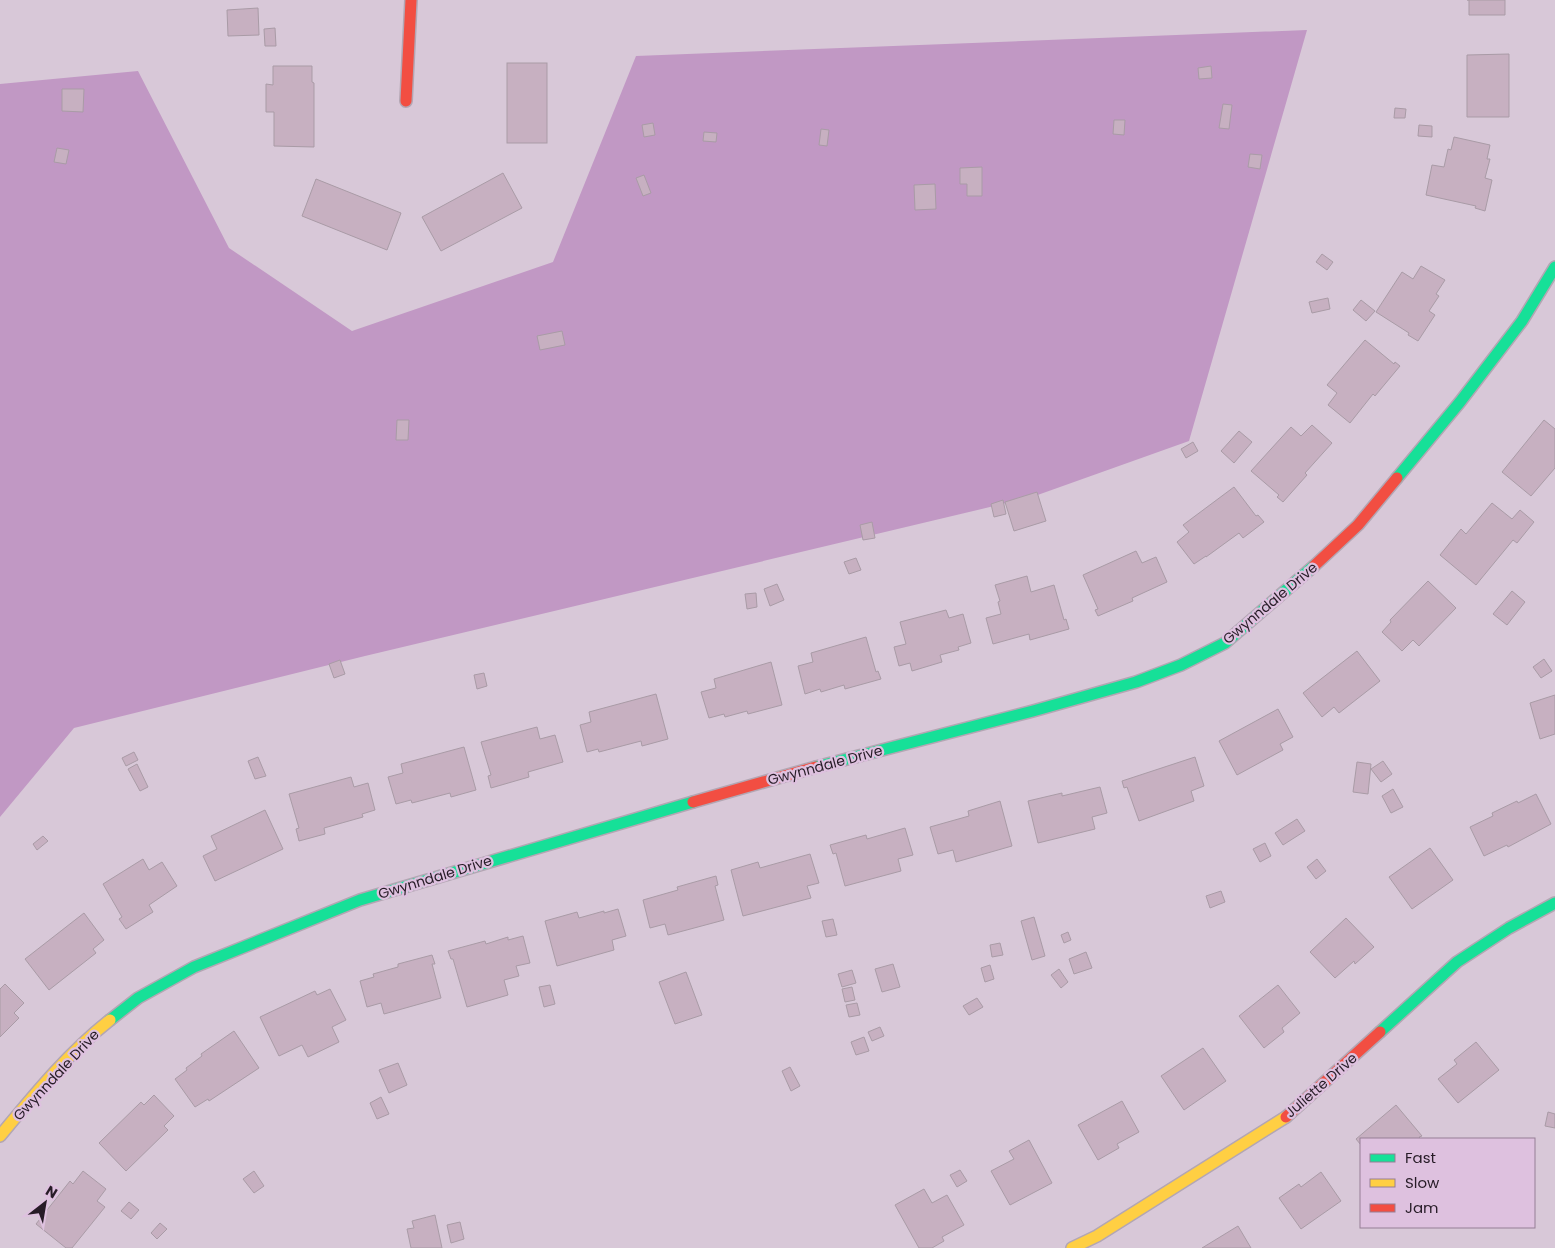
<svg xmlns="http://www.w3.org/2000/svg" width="1555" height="1248" font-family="Poppins,sans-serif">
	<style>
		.forest { fill: #c198c4 }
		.building { fill: #c7b0c1; stroke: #a99ba6 }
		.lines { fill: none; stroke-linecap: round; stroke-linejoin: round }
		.fast-casing { stroke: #b3a6b3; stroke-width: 14 }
		.slow-casing { stroke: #b3a6b3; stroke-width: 14 }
		.jam-casing { stroke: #b3a6b3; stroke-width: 14 }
		.fast { stroke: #16e098; stroke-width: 11 }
		.slow { stroke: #ffcf43; stroke-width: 11 }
		.jam { stroke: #f24e42; stroke-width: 11 }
		.labels { text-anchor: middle; stroke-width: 4.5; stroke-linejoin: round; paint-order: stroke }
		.street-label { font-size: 14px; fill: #271c27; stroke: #dec1df }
	</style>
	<rect width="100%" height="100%" fill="#d8c8d8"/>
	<!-- forest -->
	<polygon class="forest" points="1307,30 1189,441 1032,497 365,656 74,728 0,817 0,84 138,71 229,248 352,331 553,262 636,56"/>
	<!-- building -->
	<g class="building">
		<polygon points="1467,0 1505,0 1505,15 1469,15 1469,0"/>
		<polygon points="258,8 259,35 228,36 227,10"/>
		<polygon points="275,28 276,46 265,46 264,29"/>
		<polygon points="1509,54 1509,117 1467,117 1467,55"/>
		<rect x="507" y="63" width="40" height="80"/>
		<polygon points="273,66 312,66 312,82 314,83 314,147 274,146 274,112 266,112 266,84 273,85"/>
		<polygon points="1211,66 1212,78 1199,79 1198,68"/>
		<polygon points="62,89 84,89 83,112 62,111"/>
		<polygon points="1223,104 1232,105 1229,129 1219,128"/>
		<polygon points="1395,108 1406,109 1405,118 1394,118"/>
		<polygon points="1114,120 1125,120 1124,135 1113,134"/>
		<polygon points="653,123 655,135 644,137 642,125"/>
		<polygon points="1419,125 1432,126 1432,137 1418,136"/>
		<polygon points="821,129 829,130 827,146 819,145"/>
		<polygon points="704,132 717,133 716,142 703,141"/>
		<polygon points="1454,137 1490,145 1487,159 1490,159 1485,178 1492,180 1485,211 1475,208 1476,206 1426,195 1432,165 1444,167 1448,149 1451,150"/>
		<polygon points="57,148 69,150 66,164 54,162"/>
		<polygon points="1250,154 1262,155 1260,169 1248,167"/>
		<polygon points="982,167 982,196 967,196 967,184 960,184 960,168"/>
		<polygon points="503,173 522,208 441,251 422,217"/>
		<polygon points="644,175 651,193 643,196 636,178"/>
		<polygon points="316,179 401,213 387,250 302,216"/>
		<polygon points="935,184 936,209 915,210 914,185"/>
		<polygon points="1322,254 1333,262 1327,270 1316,262"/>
		<polygon points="1421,266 1445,280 1436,294 1439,296 1429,311 1435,315 1418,341 1408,335 1409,333 1376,312 1402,272 1413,279"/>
		<polygon points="1328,298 1330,309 1312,313 1309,302"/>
		<polygon points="1361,300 1375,311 1366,321 1353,310"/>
		<polygon points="562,331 565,345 540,350 537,336"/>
		<polygon points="1365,340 1394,364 1395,362 1400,366 1375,396 1373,394 1350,423 1328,405 1337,393 1327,385"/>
		<polygon points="397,420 409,420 408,440 396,440"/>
		<polygon points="1544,420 1555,429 1555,468 1531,496 1502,472"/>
		<polygon points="1312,425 1332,443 1305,473 1307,475 1283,502 1277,497 1279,495 1251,471 1291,427 1301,436"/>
		<polygon points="1239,431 1252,442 1234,463 1221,451"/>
		<polygon points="1193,442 1198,451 1186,458 1181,449"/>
		<polygon points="1234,487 1256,516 1258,515 1264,522 1243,538 1239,533 1206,557 1206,556 1194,564 1177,542 1189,532 1183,525"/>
		<polygon points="1037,492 1046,521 1014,531 1005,502"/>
		<polygon points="1003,500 1006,514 994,517 991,504"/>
		<polygon points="1492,503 1512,519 1520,510 1534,522 1517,543 1513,540 1476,585 1440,555 1461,529 1466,534"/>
		<polygon points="872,522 875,538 863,540 860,525"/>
		<polygon points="1136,551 1142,563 1156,557 1167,582 1132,598 1133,601 1098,616 1095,610 1098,609 1083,575"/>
		<polygon points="856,558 861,570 849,574 844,562"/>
		<polygon points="1027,576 1031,592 1054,585 1064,620 1066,619 1069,629 1030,640 1029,634 993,644 986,618 1001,614 998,602 1000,601 995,585"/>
		<polygon points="1428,581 1456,608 1419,646 1413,640 1402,651 1382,632 1391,622 1390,620"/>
		<polygon points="777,584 784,600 770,606 764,589"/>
		<polygon points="1512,591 1525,602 1507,625 1493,614"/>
		<polygon points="756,593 757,607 747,609 745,594"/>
		<polygon points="946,610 949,618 963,614 971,643 958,647 959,650 940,655 942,662 912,671 910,663 899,666 894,647 906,644 900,622"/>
		<polygon points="866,637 876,672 878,671 881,679 845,689 844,685 821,692 820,689 805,694 798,666 813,662 811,653"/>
		<polygon points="1357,651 1380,681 1339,713 1334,707 1322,717 1303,693"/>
		<polygon points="1544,659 1552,671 1541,678 1533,667"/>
		<polygon points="340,660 345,674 334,678 329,664"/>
		<polygon points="771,662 782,705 748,714 747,711 725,717 724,714 709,718 701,692 716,688 714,679"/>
		<polygon points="484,673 487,686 477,689 474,675"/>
		<polygon points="656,694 668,739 642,746 641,741 599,752 598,749 587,752 580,725 591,722 589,712"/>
		<polygon points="1555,695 1555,734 1540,739 1530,703"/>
		<polygon points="1278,709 1293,737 1280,744 1283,750 1237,775 1219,741"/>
		<polygon points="537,727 540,739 555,735 563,762 528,772 529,777 491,788 488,776 491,775 481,742"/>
		<polygon points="464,747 476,790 451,797 450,793 412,803 411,800 396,804 388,777 403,773 401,764"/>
		<polygon points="134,752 138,760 126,766 122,758"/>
		<polygon points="258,757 266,776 255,779 248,761"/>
		<polygon points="1195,757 1204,786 1191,791 1194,801 1139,821 1127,787 1124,788 1122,781"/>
		<polygon points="1383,761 1392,774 1381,782 1371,769"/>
		<polygon points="1357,762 1371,764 1368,794 1353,792"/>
		<polygon points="137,764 148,787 140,791 128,769"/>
		<polygon points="351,777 354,787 368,783 375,810 362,814 363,817 324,828 325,834 299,841 296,829 299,828 289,794"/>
		<polygon points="1100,787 1107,813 1092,817 1095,829 1038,843 1028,801 1062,793 1062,796"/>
		<polygon points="1393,789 1403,807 1391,813 1382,796"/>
		<polygon points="1536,794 1551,824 1508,847 1507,845 1484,856 1470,827 1493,816 1492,813 1517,801 1518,803"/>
		<polygon points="1000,801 1012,846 956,862 953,850 938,854 930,827 969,816 968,811"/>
		<polygon points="265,810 283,849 215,881 203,856 217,849 211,836"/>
		<polygon points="1297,819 1305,831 1283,845 1275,833"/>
		<polygon points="905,828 913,855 898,859 901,871 845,886 836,853 833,854 830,845 866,835 867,839"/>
		<polygon points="43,836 48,841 37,850 33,844"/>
		<polygon points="1265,843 1271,856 1260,862 1253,849"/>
		<polygon points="1430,848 1453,880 1412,909 1389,877"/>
		<polygon points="810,854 819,883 807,886 811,898 743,916 731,870 758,862 760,868"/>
		<polygon points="143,859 149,870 162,862 177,886 149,905 153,912 126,929 119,919 122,917 103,884"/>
		<polygon points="1317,859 1326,871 1316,879 1307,867"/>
		<polygon points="716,876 718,885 715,886 724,920 668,935 665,924 650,928 643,900 678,890 677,887"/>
		<polygon points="1221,891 1225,902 1210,908 1206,896"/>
		<polygon points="618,909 626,936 612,940 614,950 557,966 545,921 577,912 579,918 604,911 604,913"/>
		<polygon points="84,913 104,940 93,949 96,953 49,990 25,959"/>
		<polygon points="1034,917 1045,956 1032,960 1021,921"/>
		<polygon points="1346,918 1374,947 1355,964 1354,961 1335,978 1310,952"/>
		<polygon points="833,919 837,935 826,937 822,921"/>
		<polygon points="1068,932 1071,940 1064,943 1061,935"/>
		<polygon points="523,936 530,963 516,966 519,976 504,980 508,995 467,1007 453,959 451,959 448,951 485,941 486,944 508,937 508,940"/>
		<polygon points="1000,943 1003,955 992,957 990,945"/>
		<polygon points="1086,952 1092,968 1074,974 1069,959"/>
		<polygon points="432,955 435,964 432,964 441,998 384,1014 381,1003 367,1007 360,981 374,977 373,974 398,967 398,964"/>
		<polygon points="893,964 900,987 882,992 875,969"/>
		<polygon points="990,965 994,979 985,982 981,968"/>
		<polygon points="1059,969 1068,982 1061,988 1051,975"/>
		<polygon points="852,970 856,983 842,987 838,974"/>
		<polygon points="686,972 702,1015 675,1024 659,982"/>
		<polygon points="5,984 24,1003 14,1013 19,1018 0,1037 0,989"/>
		<polygon points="550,985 555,1004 544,1007 539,987"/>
		<polygon points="1278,985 1300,1013 1282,1028 1284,1032 1264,1048 1239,1016"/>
		<polygon points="852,987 855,1000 845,1002 842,989"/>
		<polygon points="330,989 346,1020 332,1027 339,1042 308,1057 302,1045 279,1056 260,1017 315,991 317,995"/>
		<polygon points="977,998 983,1007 969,1015 963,1006"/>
		<polygon points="857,1003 860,1015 849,1017 846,1005"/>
		<polygon points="880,1027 884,1036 872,1041 868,1032"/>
		<polygon points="234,1031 259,1068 209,1101 208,1099 195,1107 175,1079 187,1070 186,1068 202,1056 201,1054"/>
		<polygon points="864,1037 869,1051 856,1055 851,1042"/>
		<polygon points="1476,1042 1499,1070 1458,1103 1438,1079 1457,1064 1454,1060"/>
		<polygon points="1203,1048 1226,1081 1184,1110 1161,1076"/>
		<polygon points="398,1063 407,1085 389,1093 379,1070"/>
		<polygon points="790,1067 800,1086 791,1091 782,1071"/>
		<polygon points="154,1095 174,1116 164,1126 168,1130 126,1171 99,1143 141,1102 144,1105"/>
		<polygon points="381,1097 389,1114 377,1119 370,1103"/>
		<polygon points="1122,1101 1139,1132 1117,1144 1119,1148 1098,1160 1078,1125"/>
		<polygon points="1396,1105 1422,1136 1419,1137 1421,1139 1361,1139 1361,1145 1356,1139"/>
		<polygon points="1548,1112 1555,1114 1555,1128 1545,1126"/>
		<polygon points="1029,1140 1052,1183 1010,1205 991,1171 1014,1159 1009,1151"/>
		<polygon points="960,1170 967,1181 957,1187 950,1175"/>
		<polygon points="83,1171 106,1189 97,1201 105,1207 72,1248 66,1248 36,1224 70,1181 73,1184"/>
		<polygon points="254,1171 264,1186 254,1193 243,1179"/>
		<polygon points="1321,1172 1341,1201 1301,1229 1279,1198 1299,1184 1301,1187"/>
		<polygon points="924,1189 932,1203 947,1195 964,1225 942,1237 944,1241 932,1248 919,1248 895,1205"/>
		<polygon points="129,1202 139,1210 131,1219 121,1211"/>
		<polygon points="435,1215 442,1248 411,1248 407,1229 414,1228 412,1221"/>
		<polygon points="460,1222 464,1239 451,1243 447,1225"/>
		<polygon points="160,1223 167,1229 157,1239 151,1233"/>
		<polygon points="1238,1226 1251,1248 1202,1248"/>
	</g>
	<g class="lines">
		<!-- fast casing -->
		<g class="fast-casing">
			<g id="fast">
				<polyline points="1397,478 1460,402 1522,321 1555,267"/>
				<polyline points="816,767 1033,711 1136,682 1181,665 1225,643 1314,566"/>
				<polyline points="110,1020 138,998 194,967 360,900 693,802"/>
				<polyline points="1380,1032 1457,962 1509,928 1555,903"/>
			</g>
		</g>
		<!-- slow casing -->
		<g class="slow-casing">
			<g id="slow">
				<path d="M0,1136C34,1095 68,1053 110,1020"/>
				<polyline points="1072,1248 1097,1236 1286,1117"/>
			</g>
		</g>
		<!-- jam casing -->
		<g class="jam-casing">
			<g id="jam">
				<polyline points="406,101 411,0"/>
				<polyline points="1314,566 1358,525 1397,478"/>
				<polyline points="693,802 816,767"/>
				<polyline points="1286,1117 1380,1032"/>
			</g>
		</g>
		<!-- fast -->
		<use href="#fast" class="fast"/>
		<!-- slow -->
		<use href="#slow" class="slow"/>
		<!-- jam -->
		<use href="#jam" class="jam"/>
	</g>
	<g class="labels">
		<!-- street labels -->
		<g class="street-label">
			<text transform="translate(1270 603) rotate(-40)" y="5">Gwynndale Drive</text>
			<text transform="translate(825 765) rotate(-15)" y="5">Gwynndale Drive</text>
			<text transform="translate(435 877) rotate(-17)" y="5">Gwynndale Drive</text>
			<text transform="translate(56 1075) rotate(-47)" y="5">Gwynndale Drive</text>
			<text transform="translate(1321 1085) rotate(-41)" y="5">Juliette Drive</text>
		</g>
	</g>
	<!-- legend -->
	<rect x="1360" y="1138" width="175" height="90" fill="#dec1df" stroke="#957f95"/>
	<rect x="1370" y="1154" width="25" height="8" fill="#16e098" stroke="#957f95"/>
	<text x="1405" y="1163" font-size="15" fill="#271c27">Fast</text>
	<rect x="1370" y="1179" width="25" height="8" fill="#ffcf43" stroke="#957f95"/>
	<text x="1405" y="1188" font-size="15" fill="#271c27">Slow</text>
	<rect x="1370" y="1204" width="25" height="8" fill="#f24e42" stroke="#957f95"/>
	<text x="1405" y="1213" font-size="15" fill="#271c27">Jam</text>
	<!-- north arrow -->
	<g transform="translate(45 1203) rotate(31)" stroke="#dec1df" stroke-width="4" paint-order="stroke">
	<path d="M0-4L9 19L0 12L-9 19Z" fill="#271c27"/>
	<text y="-8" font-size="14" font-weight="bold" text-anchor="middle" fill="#271c27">N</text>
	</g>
</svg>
